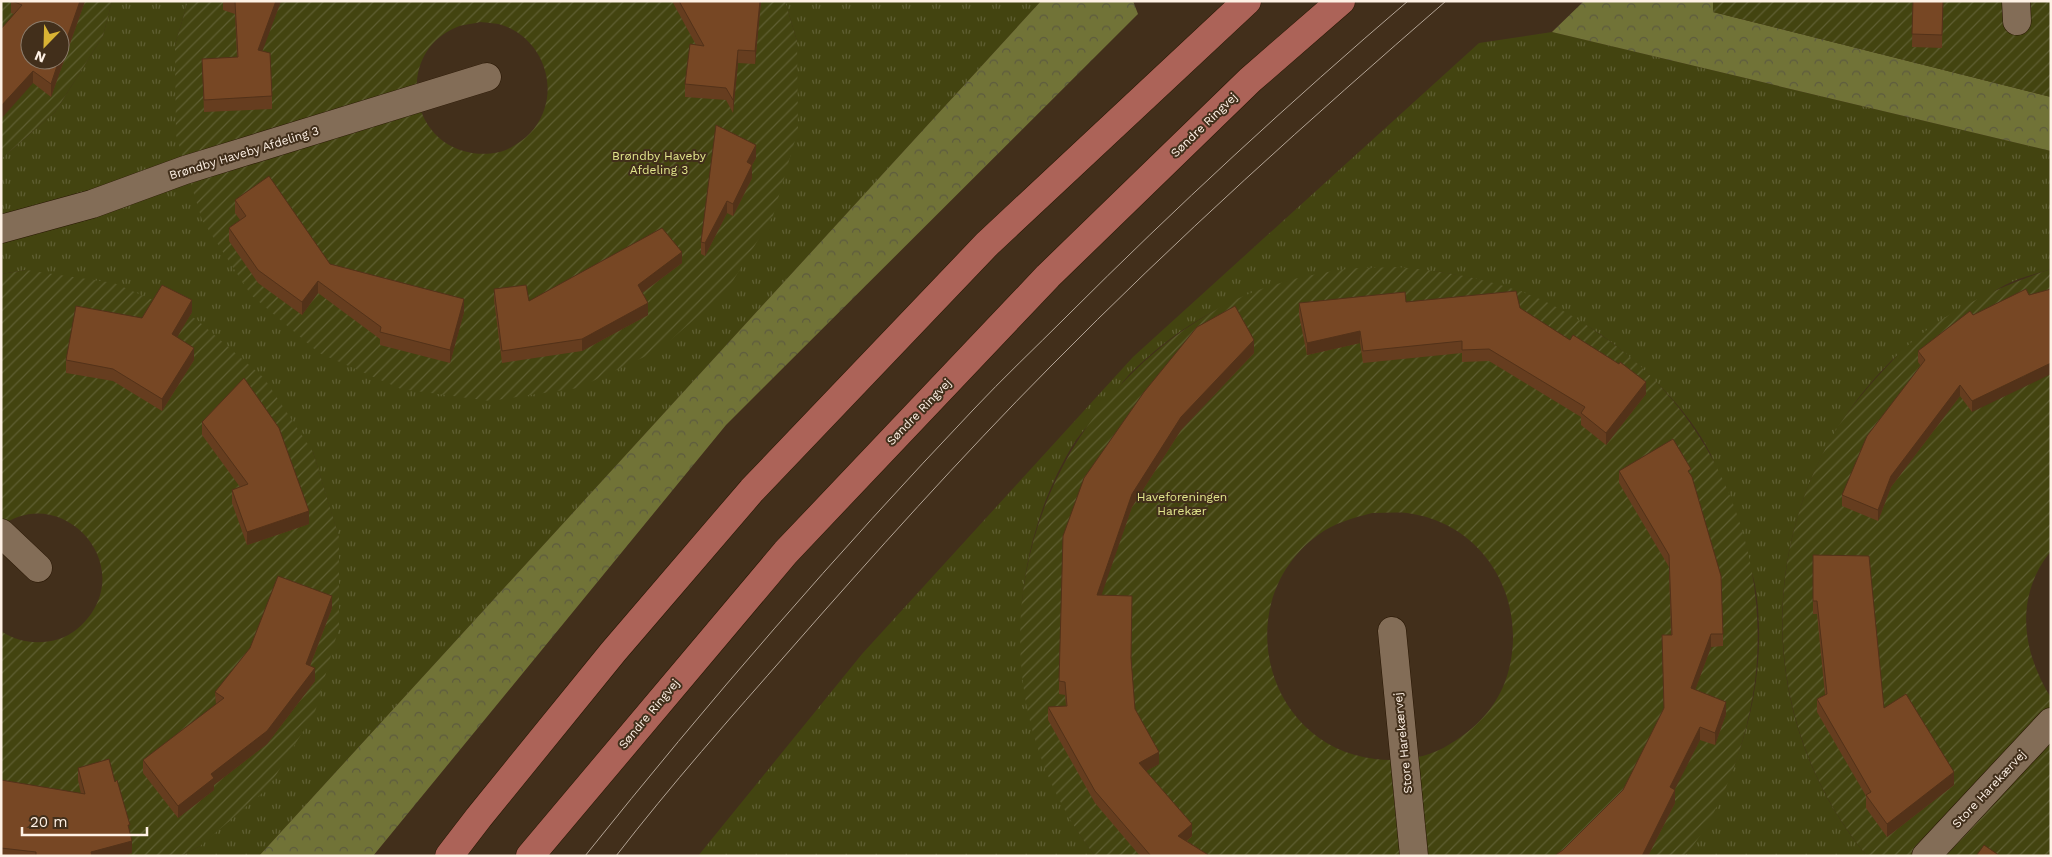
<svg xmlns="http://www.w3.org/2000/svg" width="2052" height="857" font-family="'Work Sans',sans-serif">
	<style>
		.grass { fill: url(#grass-tufts) }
		.forest { fill: url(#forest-crowns) }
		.garden { fill: url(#garden-furrows); fill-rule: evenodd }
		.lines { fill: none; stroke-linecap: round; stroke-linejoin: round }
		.minor-casing { stroke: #281603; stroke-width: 29 }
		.major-casing { stroke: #281603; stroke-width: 29 }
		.minor { stroke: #836d57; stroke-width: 28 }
		.major { stroke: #ac6358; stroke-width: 28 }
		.tram { stroke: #b3a495; stroke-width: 1 }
		.wall { fill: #663d1f }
		.shaded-wall { fill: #533219 }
		.building { fill: #774724; stroke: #533219 }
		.labels { text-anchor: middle; stroke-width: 4; stroke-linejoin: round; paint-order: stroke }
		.street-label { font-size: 12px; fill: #fef1e5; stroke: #422f1b }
		.park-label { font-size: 12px; fill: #e2e68c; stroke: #422f1b }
	</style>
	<defs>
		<pattern id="grass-tufts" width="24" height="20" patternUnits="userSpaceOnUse" patternTransform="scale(1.25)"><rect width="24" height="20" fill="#434410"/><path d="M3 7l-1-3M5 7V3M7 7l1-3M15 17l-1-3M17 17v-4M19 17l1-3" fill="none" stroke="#5f5f33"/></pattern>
		<pattern id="forest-crowns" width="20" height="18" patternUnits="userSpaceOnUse" patternTransform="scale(1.25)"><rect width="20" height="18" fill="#717337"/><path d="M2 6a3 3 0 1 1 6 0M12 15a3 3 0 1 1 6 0" fill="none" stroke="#5d5b3f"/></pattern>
		<pattern id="garden-furrows" width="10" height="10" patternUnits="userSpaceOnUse" patternTransform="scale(1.25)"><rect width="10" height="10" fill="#434410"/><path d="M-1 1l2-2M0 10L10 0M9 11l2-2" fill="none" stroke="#5f5f33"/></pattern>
	</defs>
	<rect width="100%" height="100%" fill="#422f1b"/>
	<!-- grass -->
	<g class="grass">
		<polygon points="112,1 188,1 175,45 251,295 797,41 785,1 1041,1 259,856 181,856 200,846 339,627 339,538 313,452 26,270 1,274 1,159 55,112 103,36"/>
		<path d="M1552,32L2051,151V269C2036,274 2018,278 2005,285C1979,299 1956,318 1932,333C1919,342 1902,350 1891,361C1756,496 1745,709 1867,856H1685C1740,783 1771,676 1755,585C1751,564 1741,543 1734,523C1726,500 1720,475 1710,453C1690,411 1638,360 1600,334C1458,238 1266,246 1139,365C1125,377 1114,394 1102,409C1094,419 1084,429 1076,440C1040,497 1020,568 1021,635C1023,714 1046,792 1095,856H698L862,654L1133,357L1479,43Z"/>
	</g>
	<!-- forest -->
	<g class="forest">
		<polygon points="1041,1 1133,1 1138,14 726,425 373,856 259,856"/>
		<polygon points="1584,1 1713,1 1713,12 2051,97 2051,151 1552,32"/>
	</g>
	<!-- garden -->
	<g class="garden">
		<path d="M1,1H112L103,36L55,112L1,159ZM30,30H60V60H30Z"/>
		<path d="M188,1H785L797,41L798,130L773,216L726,292L659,350L578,388L490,401L401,389L319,353L251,295L202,220L176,135L175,45ZM480,22C487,23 496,23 502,25C536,36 555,74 545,107C540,124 530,136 515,145C502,154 487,155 472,153C407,143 396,51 457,27C464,24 473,24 480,22Z"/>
		<polygon points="1713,1 2051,1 2051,97 1713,12"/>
		<path d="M1397,267C1445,271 1490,279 1535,297C1557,306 1578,319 1598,333C1706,405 1765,532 1757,660C1753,725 1727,806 1685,856H1095C956,675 1019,422 1214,311C1253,288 1302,275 1347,269C1363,267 1380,268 1397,267ZM1372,513C1384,513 1396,512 1407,513C1484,523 1527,598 1509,669C1501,702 1479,727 1450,744C1428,758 1401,762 1375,759C1264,746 1228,601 1318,535C1334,523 1353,518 1372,513Z"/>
		<path d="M2051,269V551C2014,596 2022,652 2051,698V856H1867C1768,736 1755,569 1833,435C1849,408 1871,383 1892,361C1935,315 1993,289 2051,269Z"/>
		<path d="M26,270L114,283L196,319L264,378L313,452L339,537V627L315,712L268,788L200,846L181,856H1V631C19,643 39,645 59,639C72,635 83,625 91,614C131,556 58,484 1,526V274Z"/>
	</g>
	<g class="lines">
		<!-- minor casing -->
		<g class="minor-casing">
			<g id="minor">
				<polyline points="2016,1 2017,21"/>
				<polyline points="1,229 92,204 185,170 487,77"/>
				<polyline points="1,533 38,568"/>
				<polyline points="1392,631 1414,856"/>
				<polyline points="1926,856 2051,722"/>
			</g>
		</g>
		<!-- major casing -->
		<g class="major-casing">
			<g id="major">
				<polyline points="449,856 479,817 613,652 752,490 987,244 1247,1"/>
				<polyline points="530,856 786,552 1048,276 1250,80 1341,1"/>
			</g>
		</g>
		<!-- minor -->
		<use href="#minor" class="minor"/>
		<!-- major -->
		<use href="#major" class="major"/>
		<!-- tram -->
		<g class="tram">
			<path d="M585,856C708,702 837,553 973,410C1003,378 1035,348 1066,317C1176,207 1290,102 1408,1"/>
			<path d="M616,856C671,785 731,717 790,650C874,554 960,458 1050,367C1176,239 1310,119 1446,1"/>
		</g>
	</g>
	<!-- wall -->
	<g class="wall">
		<polygon points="11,1 85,1 51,97 33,83 14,14 11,13"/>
		<polygon points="223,1 281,1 262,51 272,96 272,109 204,112 202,59 237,57 235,14 223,10"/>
		<polygon points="672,1 761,1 755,64 738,63 733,113 726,100 685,97 685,84 696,45"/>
		<polygon points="1913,1 1943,1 1942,48 1912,47"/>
		<polygon points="716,125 756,158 752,165 752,178 733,216 727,213 705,256 701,254 701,242"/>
		<polygon points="235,200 330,264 464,312 450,363 380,345 380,339 318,293 302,315 258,283 229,241 229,228 240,220 235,213"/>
		<polygon points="682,263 642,293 648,315 582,351 502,363 494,300 494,289 529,301"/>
		<polygon points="2029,295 1972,412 1960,396 1891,487 1878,521 1842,506 1842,495 1921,366 1918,362 1918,351 1973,315"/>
		<polygon points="1406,302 1520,308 1646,394 1606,445 1581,425 1581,417 1489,361 1462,362 1462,353 1363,363 1360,343 1307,355 1299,315 1299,303"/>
		<polygon points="192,312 177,337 194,360 162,411 113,381 66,373 66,360 142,318"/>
		<polygon points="1197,327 1254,353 1181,430 1132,507 1101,595 1131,660 1135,709 1159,764 1146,771 1192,836 1187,841 1210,856 1140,856 1095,803 1048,720 1048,707 1066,706 1065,695 1059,694 1059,681"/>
		<polygon points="202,422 309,524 247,545 232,503 232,490 240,487 202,435"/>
		<polygon points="1619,471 1691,475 1723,634 1723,646 1711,647 1695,690 1726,714 1715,745 1700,740 1674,790 1675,803 1648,856 1554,856 1563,850 1623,790 1664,709 1662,635 1671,635 1669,567 1619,483"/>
		<polygon points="1813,555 1884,708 1954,785 1887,837 1866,808 1866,796 1817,712 1817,699 1825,695 1817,614 1813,614"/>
		<polygon points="332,608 310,666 315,681 267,744 214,785 214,790 178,818 143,773 143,760 216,705 215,692"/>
		<polygon points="78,768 115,782 130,832 132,853 122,856 1,856 1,780 81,794 78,780"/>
	</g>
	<!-- shaded-wall -->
	<g class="shaded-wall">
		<polygon points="80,1 85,1 51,97 51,84"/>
		<polygon points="276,1 281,1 258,63 258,50"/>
		<polygon points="760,1 761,1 755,64 755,51"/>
		<polygon points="738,50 738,63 733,113 733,100"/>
		<polygon points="33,71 33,83 1,119 1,106"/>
		<polygon points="756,145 756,158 752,165 752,178 733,216 733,204 747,162"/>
		<polygon points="727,201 727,213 705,256 705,243"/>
		<polygon points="682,252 682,263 638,296 638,285"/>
		<polygon points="318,281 318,293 302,315 302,302"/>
		<polygon points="464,299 464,312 450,363 450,350"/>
		<polygon points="192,300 192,312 172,346 172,334"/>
		<polygon points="648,303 648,315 582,351 582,339"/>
		<polygon points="1360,331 1360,343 1307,355 1307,343"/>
		<polygon points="1254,340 1254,353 1181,430 1132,507 1097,608 1097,595 1132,494 1181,417"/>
		<polygon points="194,348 194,360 162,411 162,399"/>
		<polygon points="2051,363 2051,374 1972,412 1972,401"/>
		<polygon points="1646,382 1646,394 1606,445 1606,433"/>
		<polygon points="1960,385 1960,396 1891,487 1878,521 1878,510 1891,476"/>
		<polygon points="309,511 309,524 247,545 247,532"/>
		<polygon points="332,596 332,608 306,676 306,664"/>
		<polygon points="1711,634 1711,647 1691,701 1691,688"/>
		<polygon points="315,668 315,681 267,744 214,785 214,790 178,818 178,806"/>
		<polygon points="1726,702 1726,714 1715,745 1715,733"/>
		<polygon points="1700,727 1700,740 1670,799 1670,787"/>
		<polygon points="1159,752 1159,764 1139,775 1139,763"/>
		<polygon points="1954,772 1954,785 1887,837 1887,824"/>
		<polygon points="1675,790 1675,803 1648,856 1642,856"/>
		<polygon points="1192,824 1192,836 1178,848 1178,836"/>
		<polygon points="132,841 132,853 122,856 91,856 91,852"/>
	</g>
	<!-- building -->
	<g class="building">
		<polygon points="12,1 80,1 60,58 60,30 30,30 30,60 59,60 51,84 33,71 1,106 1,29 22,5"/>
		<polygon points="234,1 276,1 258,50 270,53 272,96 204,100 202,59 238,57 235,2"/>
		<polygon points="679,1 760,1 755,51 738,50 733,100 726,88 685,84 690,44 704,46"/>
		<polygon points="1913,1 1943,1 1942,35 1912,34"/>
		<polygon points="716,125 756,145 747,162 752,165 733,204 727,201 705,243 701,242"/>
		<polygon points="269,176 330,264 464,299 450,350 380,332 381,327 318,281 302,302 258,270 229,228 246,216 235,200"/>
		<polygon points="662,228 682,252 638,285 648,303 582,339 502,351 494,289 526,285 529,301"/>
		<polygon points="162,285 192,300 172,334 194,348 162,399 113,369 66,360 76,306 142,318"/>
		<polygon points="2026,289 2029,295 2051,289 2051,363 1972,401 1960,385 1891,476 1878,510 1842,495 1867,436 1925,360 1918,351 1970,311 1973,315"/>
		<polygon points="1516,291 1520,308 1570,340 1573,335 1619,364 1620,362 1646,382 1606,433 1581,413 1585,407 1489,349 1462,350 1462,341 1363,351 1360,331 1307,343 1299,303 1405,292 1406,302"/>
		<polygon points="1235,306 1254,340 1181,417 1132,494 1097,595 1132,596 1131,658 1135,709 1159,752 1139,763 1192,824 1178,836 1210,856 1151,856 1095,791 1048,707 1067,706 1065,682 1059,681 1063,536 1084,478 1144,392 1197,327"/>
		<polygon points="244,378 279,428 309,511 247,532 232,490 248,484 202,422"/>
		<polygon points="1673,439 1691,469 1688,471 1692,477 1721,576 1723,634 1711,634 1691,688 1726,702 1715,733 1700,727 1670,787 1675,790 1642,856 1554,856 1563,850 1623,790 1664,708 1662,635 1672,635 1669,555 1619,471"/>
		<polygon points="1813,555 1869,556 1884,708 1906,694 1954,772 1887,824 1866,795 1871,792 1817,699 1827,694 1817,601 1813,601"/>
		<polygon points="278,576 332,596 306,664 315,668 267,731 211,774 214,778 178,806 143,760 224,698 215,692 250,648"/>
		<polygon points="109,759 115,782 117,780 130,825 128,825 132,841 91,852 92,856 36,856 36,852 1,848 1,780 85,794 78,768"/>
		<polygon points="1984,845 2000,856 1976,856"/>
	</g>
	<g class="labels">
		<!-- street labels -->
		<g class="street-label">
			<text transform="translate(1204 125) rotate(-44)" y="4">Søndre Ringvej</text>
			<text transform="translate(244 153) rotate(-17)" y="4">Brøndby Haveby Afdeling 3</text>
			<text transform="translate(919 412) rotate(-46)" y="4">Søndre Ringvej</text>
			<text transform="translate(649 714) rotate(-50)" y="4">Søndre Ringvej</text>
			<text transform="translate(1403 743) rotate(-96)" y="4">Store Harekærvej</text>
			<text transform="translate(1989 789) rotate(-47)" y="4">Store Harekærvej</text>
		</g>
		<!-- park labels -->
		<g class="park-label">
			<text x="659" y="160">Brøndby Haveby<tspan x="659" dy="14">Afdeling 3</tspan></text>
			<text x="1182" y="501">Haveforeningen<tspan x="1182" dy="14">Harekær</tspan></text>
		</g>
	</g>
	<!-- border -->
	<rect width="2052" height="857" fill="none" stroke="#fef1e5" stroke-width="5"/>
	<!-- north arrow -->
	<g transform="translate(45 45) rotate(203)"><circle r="24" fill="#422f1b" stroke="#8d7d6c"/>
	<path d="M0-4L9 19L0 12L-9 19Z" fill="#d9b334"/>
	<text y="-8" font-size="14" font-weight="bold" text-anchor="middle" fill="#fef1e5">N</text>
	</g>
	<!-- scale -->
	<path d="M22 827v8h125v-8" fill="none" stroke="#fef1e5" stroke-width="2.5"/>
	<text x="30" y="827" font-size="15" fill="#fef1e5" stroke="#422f1b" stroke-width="4" paint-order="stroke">20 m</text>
</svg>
